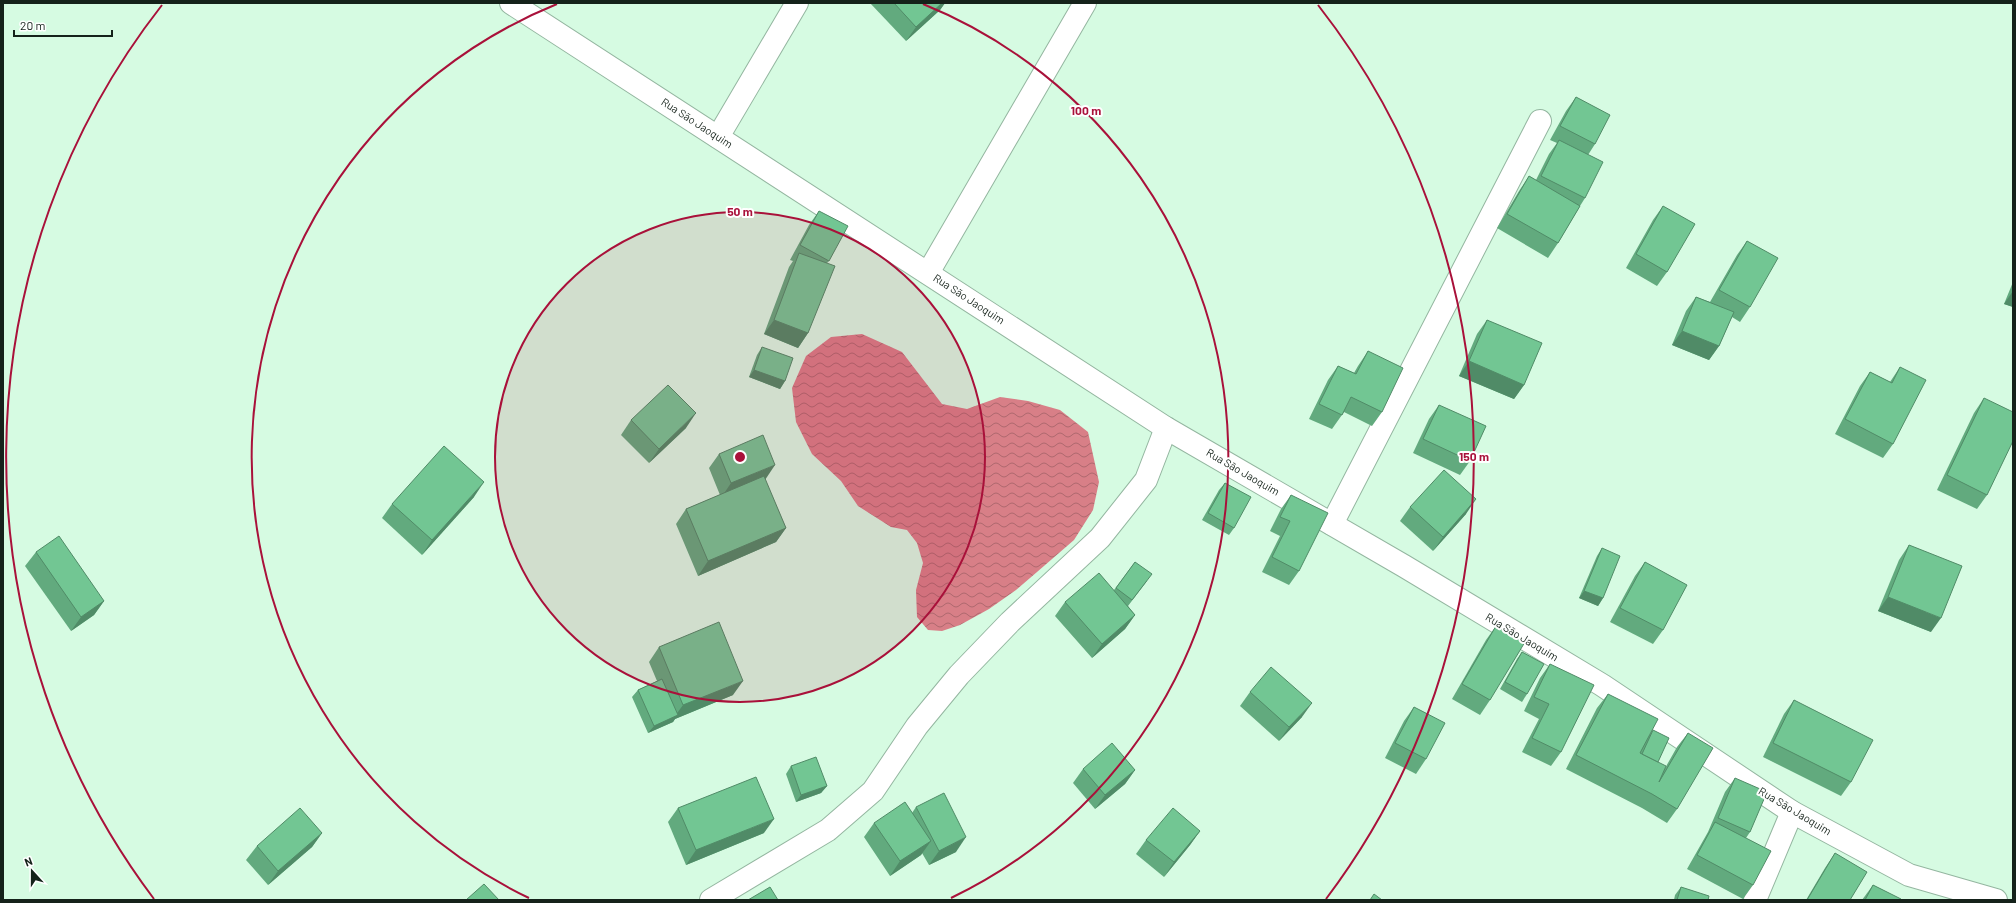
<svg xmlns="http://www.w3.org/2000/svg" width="2016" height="903" font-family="Barlow,sans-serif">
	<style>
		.water { fill: url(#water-waves) }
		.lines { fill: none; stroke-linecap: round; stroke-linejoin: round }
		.minor-casing { stroke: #94b6a0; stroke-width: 24 }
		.minor { stroke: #fff; stroke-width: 22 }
		.wall { fill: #62aa7e }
		.shaded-wall { fill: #508b67 }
		.building { fill: #72c693; stroke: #508b67 }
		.ring { fill: none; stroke: #a9113a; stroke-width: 2 }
		.labels { text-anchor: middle; stroke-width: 4; stroke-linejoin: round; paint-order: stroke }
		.street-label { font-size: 11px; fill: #15221a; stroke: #fff }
		.centre { fill: #a9113a; stroke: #fff; stroke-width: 2 }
		.ring-label { font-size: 12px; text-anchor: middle; font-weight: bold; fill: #a9113a; stroke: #fff; stroke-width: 4; stroke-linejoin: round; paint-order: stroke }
	</style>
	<defs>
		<pattern id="water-waves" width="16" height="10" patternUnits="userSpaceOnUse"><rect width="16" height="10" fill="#d87f87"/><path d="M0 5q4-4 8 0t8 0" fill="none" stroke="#ae686e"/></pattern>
	</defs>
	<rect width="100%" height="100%" fill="#d6fbe2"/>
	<!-- water -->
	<polygon class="water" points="862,334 902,352 942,404 967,409 1000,397 1028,401 1060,410 1088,432 1099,482 1093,510 1074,540 1037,572 1016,590 989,609 960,625 942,631 928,630 917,617 916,590 923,563 917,543 907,530 891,527 858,506 841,481 812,454 796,422 792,388 806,356 831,337"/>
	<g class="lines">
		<!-- minor casing -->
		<g class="minor-casing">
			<g id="minor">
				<polyline points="511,3 1166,428 1404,566 1602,685 1792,812 1909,875 1996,900"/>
				<polyline points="718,137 797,3"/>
				<polyline points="928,273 1085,3"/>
				<polyline points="1332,524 1540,121"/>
				<polyline points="711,900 828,830 873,791 917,726 959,675 1010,622 1100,538 1146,480 1166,428"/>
				<polyline points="1755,900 1792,812"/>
			</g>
		</g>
		<!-- minor -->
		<use href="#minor" class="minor"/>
	</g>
	<!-- wall -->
	<g class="wall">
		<polygon points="870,3 945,3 940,10 906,41"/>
		<polygon points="1576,97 1595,144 1588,155 1585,198 1580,206 1558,243 1548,258 1497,228 1519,191 1529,176 1536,180 1549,154 1557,143 1550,140 1566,111"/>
		<polygon points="1663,206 1667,272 1657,286 1626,268 1653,220"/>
		<polygon points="819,211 829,261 827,263 808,333 798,348 764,334 789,267 793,261 790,260 809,225"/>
		<polygon points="1747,241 1750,307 1740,322 1732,317 1719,346 1709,360 1672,345 1686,311 1696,297 1710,302 1737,255"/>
		<polygon points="2013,282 2013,307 2004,304"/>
		<polygon points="1487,320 1524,385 1514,399 1459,376 1477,334"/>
		<polygon points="762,347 785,381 780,389 749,377 757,355"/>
		<polygon points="1368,351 1382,412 1372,426 1344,412 1332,429 1309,419 1328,380 1338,366 1354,373 1358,366"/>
		<polygon points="1900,367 1893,444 1883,458 1835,434 1860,386 1870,372 1890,382"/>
		<polygon points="1984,398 1987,495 1977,509 1937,490 1974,413"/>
		<polygon points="1439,405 1470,461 1460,475 1413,453 1429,419"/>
		<polygon points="631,420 686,428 649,463 621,435"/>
		<polygon points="719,454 765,480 786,528 776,542 698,576 676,524 686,509 720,495 709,468"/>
		<polygon points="1225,483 1234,528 1229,535 1202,520 1219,490"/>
		<polygon points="1291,495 1299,571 1289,585 1262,572 1280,536 1270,531 1281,509"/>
		<polygon points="474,497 422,555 382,518 392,504"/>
		<polygon points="1410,507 1466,514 1433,551 1400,521"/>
		<polygon points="1909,545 1931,632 1878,611 1899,560"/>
		<polygon points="1602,548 1603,598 1598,606 1579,598 1597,556"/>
		<polygon points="36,552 104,601 94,615 71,631 25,566"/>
		<polygon points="1135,562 1147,581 1128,606 1135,615 1125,629 1092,658 1055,616 1065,602 1114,590"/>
		<polygon points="1645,562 1663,630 1653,644 1610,622 1635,576"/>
		<polygon points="1496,626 1490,700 1480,715 1452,699 1486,640"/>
		<polygon points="659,647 733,695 675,719 673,722 648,733 632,697 638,690 657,681 649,662"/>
		<polygon points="1522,652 1527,694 1522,702 1500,689 1517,659"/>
		<polygon points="1550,664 1561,752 1551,766 1522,752 1539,719 1524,711 1540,678"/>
		<polygon points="1250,692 1302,717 1279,741 1240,706"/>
		<polygon points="1608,694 1648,737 1653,730 1658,762 1664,770 1677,747 1688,733 1677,809 1667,823 1642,808 1566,769 1597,708"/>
		<polygon points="1794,700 1851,782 1841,796 1763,757 1784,714"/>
		<polygon points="1414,707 1426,759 1416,774 1385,758 1404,721"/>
		<polygon points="791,766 827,786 821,793 796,802 786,774"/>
		<polygon points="1083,769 1135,770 1125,784 1095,809 1073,783"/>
		<polygon points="1735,778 1750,832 1746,838 1753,885 1743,899 1687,869 1708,832 1725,792"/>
		<polygon points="916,807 956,852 929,865 922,853 921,855 890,876 864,837 874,823 912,813"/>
		<polygon points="678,808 764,833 686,865 668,822"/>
		<polygon points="1200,831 1190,845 1164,877 1136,854 1146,840"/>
		<polygon points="322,833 312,847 268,885 246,860 257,846"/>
		<polygon points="1835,853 1850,900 1806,900 1825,868"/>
		<polygon points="1873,885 1900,900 1862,900"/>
		<polygon points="1681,887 1708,900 1674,900 1675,895"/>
	</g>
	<!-- shaded-wall -->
	<g class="shaded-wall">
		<polygon points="942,3 945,3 940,10 906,41 916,27"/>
		<polygon points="2013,291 2013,307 2004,304"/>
		<polygon points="774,320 808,333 798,348 764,334"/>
		<polygon points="1682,331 1719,346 1709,360 1672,345"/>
		<polygon points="1469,361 1524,385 1514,399 1459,376"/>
		<polygon points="754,370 785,381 780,389 749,377"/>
		<polygon points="696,413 686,428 649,463 659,449"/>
		<polygon points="775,465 765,480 721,498 731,483"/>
		<polygon points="484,482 474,497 422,555 432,540"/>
		<polygon points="1476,499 1466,514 1433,551 1443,537"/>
		<polygon points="786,528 776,542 698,576 708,561"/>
		<polygon points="1584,591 1603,598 1598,606 1579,598"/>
		<polygon points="1888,597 1941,618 1931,632 1878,611"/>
		<polygon points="104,601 94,615 71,631 81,617"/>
		<polygon points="1135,615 1125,629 1092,658 1102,644"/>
		<polygon points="743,681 733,695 675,719 673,722 648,733 654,726 675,716 683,705"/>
		<polygon points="1312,703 1302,717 1279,741 1289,727"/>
		<polygon points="1135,770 1125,784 1095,809 1105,795"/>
		<polygon points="827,786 821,793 796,802 801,795"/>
		<polygon points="774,819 764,833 686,865 696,850"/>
		<polygon points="1200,831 1190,845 1164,877 1174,862"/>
		<polygon points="322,833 312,847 268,885 278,871"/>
		<polygon points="966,837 956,852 929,865 939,851"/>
		<polygon points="931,841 921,855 890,876 900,861"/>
	</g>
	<!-- building -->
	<g class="building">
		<polygon points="894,3 942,3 916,27"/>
		<polygon points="1576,97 1610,115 1595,144 1560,126"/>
		<polygon points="1559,140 1603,162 1585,198 1541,176"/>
		<polygon points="1529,176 1580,206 1558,243 1507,214"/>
		<polygon points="1663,206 1695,224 1667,272 1636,254"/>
		<polygon points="819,211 848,226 829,261 800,245"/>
		<polygon points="1747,241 1778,258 1750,307 1719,290"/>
		<polygon points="799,253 835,266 808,333 774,320"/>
		<polygon points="1696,297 1734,312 1719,346 1682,331"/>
		<polygon points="1487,320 1542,343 1524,385 1469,361"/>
		<polygon points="762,347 793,358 785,381 754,370"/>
		<polygon points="1368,351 1403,368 1382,412 1351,397 1342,415 1319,404 1338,366 1356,374"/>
		<polygon points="1900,367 1926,380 1893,444 1845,419 1870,372 1892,383"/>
		<polygon points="668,385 696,413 659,449 631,420"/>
		<polygon points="1984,398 2013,412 2013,441 1987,495 1947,475"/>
		<polygon points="1439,405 1486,426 1470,461 1423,439"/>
		<polygon points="763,435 775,465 731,483 719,454"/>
		<polygon points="444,446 484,482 432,540 392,504"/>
		<polygon points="1444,470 1476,499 1443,537 1410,507"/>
		<polygon points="764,476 786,528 708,561 686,509"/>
		<polygon points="1225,483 1251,497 1234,528 1208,513"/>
		<polygon points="1291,495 1328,513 1299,571 1272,557 1290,521 1280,517"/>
		<polygon points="59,536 104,601 81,617 36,552"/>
		<polygon points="1909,545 1962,566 1941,618 1888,597"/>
		<polygon points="1602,548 1620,556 1603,598 1584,591"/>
		<polygon points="1135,562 1152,574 1132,600 1116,588"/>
		<polygon points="1645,562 1687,585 1663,630 1620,608"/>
		<polygon points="1099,573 1135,615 1102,644 1065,602"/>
		<polygon points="719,622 743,681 683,705 659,647"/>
		<polygon points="1496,626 1525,642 1490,700 1462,684"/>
		<polygon points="1522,652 1544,664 1527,694 1505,682"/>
		<polygon points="1550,664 1594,685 1561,752 1532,738 1549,704 1534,697"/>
		<polygon points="1271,667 1312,703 1289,727 1250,692"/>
		<polygon points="662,679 678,715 654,726 638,690"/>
		<polygon points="1608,694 1658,719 1640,753 1666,766 1659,782 1688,733 1713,748 1677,809 1652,794 1576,755"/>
		<polygon points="1794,700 1873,740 1851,782 1773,743"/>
		<polygon points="1414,707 1445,723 1426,759 1395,743"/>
		<polygon points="1653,730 1669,738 1658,762 1642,754"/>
		<polygon points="1112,743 1135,770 1105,795 1083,769"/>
		<polygon points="816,757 827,786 801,795 791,766"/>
		<polygon points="756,777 774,819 696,850 678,808"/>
		<polygon points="1735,778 1767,792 1750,832 1718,818"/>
		<polygon points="944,793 966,837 939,851 916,807"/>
		<polygon points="905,802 931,841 900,861 874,823"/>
		<polygon points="300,808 322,833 278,871 257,846"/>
		<polygon points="1173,808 1200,831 1174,862 1146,840"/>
		<polygon points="1715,822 1771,851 1753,885 1697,855"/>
		<polygon points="1835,853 1867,872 1850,900 1807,900"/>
		<polygon points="484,884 499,900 466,900"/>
		<polygon points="1873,885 1901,899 1900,900 1865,900"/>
		<polygon points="770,887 778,900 748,900"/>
		<polygon points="1681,887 1709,896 1708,900 1677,900"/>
		<polygon points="1374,894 1382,900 1370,900"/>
	</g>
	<!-- distance rings -->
	<circle cx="740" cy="457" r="245" fill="#a9113a" fill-opacity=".12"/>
	<g class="ring">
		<circle cx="740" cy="457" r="245"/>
		<path d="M529 898A489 489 0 0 1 557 4M923 4A489 489 0 0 1 951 898"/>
		<path d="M154 899A734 734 0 0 1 162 5M1318 5A734 734 0 0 1 1326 899"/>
	</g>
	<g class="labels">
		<!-- street labels -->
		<g class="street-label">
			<text transform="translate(697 123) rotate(33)" y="4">Rua São Jaoquim</text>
			<text transform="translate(969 299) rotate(33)" y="4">Rua São Jaoquim</text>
			<text transform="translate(1243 472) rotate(30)" y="4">Rua São Jaoquim</text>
			<text transform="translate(1522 637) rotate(31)" y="4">Rua São Jaoquim</text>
			<text transform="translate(1795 811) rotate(31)" y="4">Rua São Jaoquim</text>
		</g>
	</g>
	<circle cx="740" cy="457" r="6" class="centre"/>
	<g class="ring-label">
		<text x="1086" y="115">100 m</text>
		<text x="740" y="216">50 m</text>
		<text x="1474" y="461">150 m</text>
	</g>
	<!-- border -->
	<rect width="2016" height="903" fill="none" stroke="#15221a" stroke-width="8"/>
	<!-- north arrow -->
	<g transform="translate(32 871) rotate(339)" stroke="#ffffff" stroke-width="3" paint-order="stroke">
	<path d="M0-3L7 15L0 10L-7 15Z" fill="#15221a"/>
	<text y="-6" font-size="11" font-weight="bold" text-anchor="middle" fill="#15221a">N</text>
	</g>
	<!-- scale -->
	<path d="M14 30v6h98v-6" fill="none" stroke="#15221a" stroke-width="2"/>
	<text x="20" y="30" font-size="12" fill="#15221a" stroke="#ffffff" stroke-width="3" paint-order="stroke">20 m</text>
</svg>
